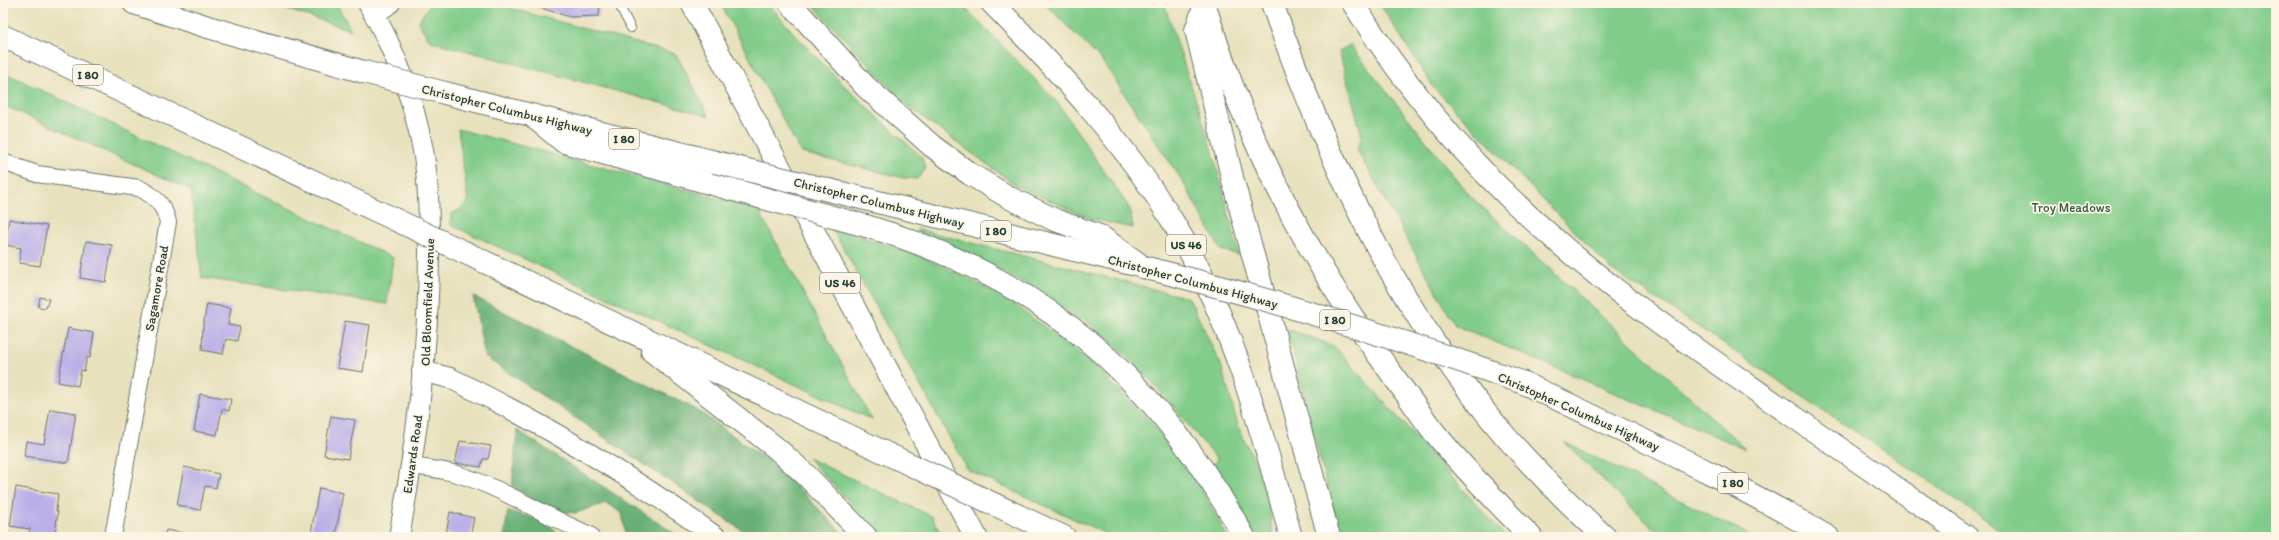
<svg xmlns="http://www.w3.org/2000/svg" width="2279" height="540" font-family="Itim,sans-serif">
	<style>
		.green { fill: #81cc8a; stroke: #50845f }
		.forest { fill: #68b076; stroke: #447655 }
		.building { fill: #baaee8 }
		.lines { fill: none; stroke-linecap: round; stroke-linejoin: round }
		.service-casing { stroke: #657664; stroke-width: 10 }
		.minor-casing { stroke: #657664; stroke-width: 18 }
		.tertiary-casing { stroke: #657664; stroke-width: 22 }
		.trunk-casing { stroke: #657664; stroke-width: 24 }
		.motorway-casing { stroke: #657664; stroke-width: 24 }
		.service { stroke: #fff; stroke-width: 8 }
		.minor { stroke: #fff; stroke-width: 16 }
		.tertiary { stroke: #fff; stroke-width: 20 }
		.trunk { stroke: #fff; stroke-width: 22 }
		.motorway { stroke: #fff; stroke-width: 22 }
		.motorway-bridge-casing { stroke: #657664; stroke-width: 24; stroke-linecap: butt }
		.motorway-bridge { stroke: #fff; stroke-width: 22 }
		.labels { text-anchor: middle; stroke-width: 3.5; stroke-linejoin: round; paint-order: stroke }
		.shield { fill: #fcf5e5; stroke: #617469; stroke-width: 1 }
		.shield-label { font-size: 12px; font-weight: bold; fill: #1f3d34 }
		.street-label { font-size: 13px; fill: #1f3d34; stroke: #fcf5e5 }
		.park-label { font-size: 13px; fill: #335a45; stroke: #fcf5e5 }
	</style>
	<rect width="100%" height="100%" fill="#fcf5e5"/>
	<filter id="ink" filterUnits="userSpaceOnUse"><feTurbulence type="fractalNoise" baseFrequency=".025" numOctaves="2"/><feDisplacementMap in="SourceGraphic" scale="8" xChannelSelector="R" yChannelSelector="G"/><feConvolveMatrix kernelMatrix="1 2 1 2 8 2 1 2 1" color-interpolation-filters="sRGB"/></filter>
	<filter id="wash" filterUnits="userSpaceOnUse"><feTurbulence type="fractalNoise" baseFrequency=".012" numOctaves="4" result="noise"/><feDisplacementMap in="SourceGraphic" scale="16" xChannelSelector="R" yChannelSelector="G"/><feGaussianBlur stdDeviation="0.9" result="paint"/><feColorMatrix in="noise" values="0 0 0 0 0 0 0 0 0 0 0 0 0 0 0 0 0 1.4 0 .05"/><feComposite in="paint" operator="in"/></filter>
	<g filter="url(#wash)">
		<rect width="100%" height="100%" fill="#e8e1bd"/>
		<!-- green -->
		<g class="green">
			<polygon points="267,3 336,3 351,30"/>
			<polygon points="431,3 492,3 676,54 709,116 430,41 418,22"/>
			<path d="M720,3H768C813,59 867,108 921,156L926,169L917,179L904,178L801,153Z"/>
			<polygon points="811,3 960,3 1057,102 1130,209 1133,228 1091,219 1017,186 906,105"/>
			<polygon points="1044,3 1164,3 1213,152 1239,255 1221,250 1181,179 1102,61"/>
			<polygon points="1379,3 2276,3 2276,537 2009,537 1931,482 1611,269 1434,88"/>
			<polygon points="1350,45 1468,194 1746,449 1455,325 1357,150 1362,136 1339,51"/>
			<polygon points="3,72 393,258 387,304 202,278 191,190 3,105"/>
			<polygon points="458,129 758,209 872,420 451,225 451,214 458,211 468,201"/>
			<polygon points="831,227 918,255 963,276 1007,299 1092,363 1152,423 1202,490 1227,537 1113,537 968,470"/>
			<polygon points="917,229 1189,298 1221,365 1239,429 1256,464 1268,500 1273,537 1255,537 1213,465 1217,459 1153,383 1119,349 1083,318 1079,322 1033,288 976,257 917,231"/>
			<polygon points="1287,329 1334,346 1506,537 1340,537"/>
			<polygon points="1564,442 1753,537 1662,537"/>
			<polygon points="808,458 931,516 943,537 882,537"/>
		</g>
		<!-- forest -->
		<g class="forest">
			<polygon points="473,296 697,410 781,470 846,537 752,537 485,357"/>
			<polygon points="517,430 677,535 675,537 626,537 622,513 606,503 576,513 551,511 512,487"/>
			<polygon points="508,511 540,520 565,537 504,537"/>
		</g>
		<g id="blocks">
			<!-- building -->
			<g class="building">
				<polygon points="531,3 600,3 599,16 570,17 531,5"/>
				<polygon points="9,219 47,226 40,266 19,263 21,248 5,245"/>
				<polygon points="86,241 112,245 106,282 80,278"/>
				<polygon points="40,297 49,299 46,308 38,307"/>
				<polygon points="207,304 231,308 228,325 240,327 237,341 226,339 223,354 202,350 203,326"/>
				<polygon points="345,321 370,325 363,372 337,368"/>
				<polygon points="68,328 94,333 90,358 87,357 84,371 81,370 78,386 58,382"/>
				<polygon points="200,394 231,399 229,411 222,409 217,435 194,431"/>
				<polygon points="50,409 76,413 68,463 24,456 26,441 44,444"/>
				<polygon points="331,416 355,420 348,459 324,455"/>
				<polygon points="460,441 491,446 488,459 483,459 481,467 455,463"/>
				<polygon points="184,467 219,474 216,488 205,486 200,510 177,505"/>
				<polygon points="16,487 58,494 56,511 58,511 55,533 53,532 52,537 28,537 30,529 10,526"/>
				<polygon points="319,488 343,493 335,537 311,533"/>
				<polygon points="450,512 474,518 470,537 446,534"/>
				<polygon points="166,530 189,534 188,537 165,537"/>
			</g>
		</g>
	</g>
	<g filter="url(#ink)">
		<use href="#blocks" fill-opacity="0" stroke="#657664" stroke-width="1"/>
		<g class="lines">
			<!-- service casing -->
			<g class="service-casing">
				<polyline id="service" points="618,3 631,28"/>
			</g>
			<!-- minor casing -->
			<g class="minor-casing">
				<g id="minor">
					<path d="M3,162L37,174L139,188C155,196 164,205 168,222L113,537"/>
					<path d="M412,466C426,468 442,470 457,474C503,488 545,516 590,535"/>
				</g>
			</g>
			<!-- tertiary casing -->
			<g class="tertiary-casing">
				<g id="tertiary">
					<path d="M368,3C394,48 413,98 423,150C429,183 429,218 429,252C429,348 416,443 399,537"/>
					<polyline points="374,14 390,3"/>
					<path d="M422,371L450,378L464,385C552,429 636,479 716,537"/>
				</g>
			</g>
			<!-- trunk casing -->
			<g class="trunk-casing">
				<g id="trunk">
					<polyline points="692,3 976,537"/>
					<path d="M992,3C1059,71 1123,140 1173,222C1232,319 1261,428 1291,537"/>
				</g>
			</g>
			<!-- motorway casing -->
			<g class="motorway-casing">
				<g id="motorway">
					<polyline points="134,3 208,27 364,72"/>
					<polyline points="790,3 865,86 932,146 970,174 1010,198 1055,220 1100,236 1143,267"/>
					<path d="M1204,3C1245,142 1316,272 1402,388C1413,403 1423,418 1434,432C1464,469 1498,503 1531,537"/>
					<path d="M1272,3C1326,159 1398,311 1506,437C1537,472 1570,505 1605,537"/>
					<path d="M1353,3C1406,88 1474,169 1550,235C1617,295 1690,345 1764,396C1832,443 1900,490 1967,537"/>
					<polyline points="1205,5 1196,30 1233,181 1329,537"/>
					<polyline points="3,36 394,219"/>
					<polyline points="445,93 715,162"/>
					<polyline points="536,119 564,142 730,189"/>
					<polyline points="849,195 1132,264"/>
					<path d="M866,226C1041,277 1157,378 1244,537"/>
					<polyline points="468,254 873,447"/>
					<polyline points="652,351 776,448 805,474 866,537"/>
					<path d="M1524,383C1627,433 1730,479 1828,537"/>
					<polyline points="1019,516 1064,537"/>
				</g>
			</g>
			<!-- service -->
			<use href="#service" class="service"/>
			<!-- minor -->
			<use href="#minor" class="minor"/>
			<!-- tertiary -->
			<use href="#tertiary" class="tertiary"/>
			<!-- trunk -->
			<use href="#trunk" class="trunk"/>
			<!-- motorway -->
			<use href="#motorway" class="motorway"/>
			<!-- motorway-bridge casing -->
			<g class="motorway-bridge-casing">
				<g id="motorway-bridge">
					<polyline points="364,72 445,93"/>
					<polyline points="715,162 849,195"/>
					<polyline points="730,189 866,226"/>
					<polyline points="394,219 468,254"/>
					<path d="M1143,267C1272,299 1399,339 1524,383"/>
					<polyline points="873,447 1019,516"/>
				</g>
			</g>
			<!-- motorway-bridge -->
			<use href="#motorway-bridge" class="motorway-bridge"/>
		</g>
	</g>
	<g class="labels">
		<!-- shield labels -->
		<g class="shield">
			<rect x="73" y="65" width="30" height="20" rx="3"/>
			<rect x="609" y="129" width="30" height="20" rx="3"/>
			<rect x="981" y="221" width="30" height="20" rx="3"/>
			<rect x="1166" y="235" width="40" height="20" rx="3"/>
			<rect x="820" y="273" width="40" height="20" rx="3"/>
			<rect x="1320" y="310" width="30" height="20" rx="3"/>
			<rect x="1718" y="473" width="30" height="20" rx="3"/>
		</g>
		<g class="shield-label">
			<text x="88" y="79">I 80</text>
			<text x="624" y="143">I 80</text>
			<text x="996" y="235">I 80</text>
			<text x="1186" y="249">US 46</text>
			<text x="840" y="287">US 46</text>
			<text x="1335" y="324">I 80</text>
			<text x="1733" y="487">I 80</text>
		</g>
		<!-- street labels -->
		<g class="street-label">
			<text transform="translate(507 109) rotate(14)" y="5">Christopher Columbus Highway</text>
			<text transform="translate(879 202) rotate(14)" y="5">Christopher Columbus Highway</text>
			<text transform="translate(1193 281) rotate(15)" y="5">Christopher Columbus Highway</text>
			<text transform="translate(156 288) rotate(-80)" y="5">Sagamore Road</text>
			<text transform="translate(427 302) rotate(-88)" y="5">Old Bloomfield Avenue</text>
			<text transform="translate(1579 411) rotate(24)" y="5">Christopher Columbus Highway</text>
			<text transform="translate(412 454) rotate(-82)" y="5">Edwards Road</text>
		</g>
		<!-- park labels -->
		<g class="park-label">
			<text x="2071" y="212">Troy Meadows</text>
		</g>
	</g>
	<!-- margin -->
	<rect width="2279" height="540" fill="none" stroke="#fcf5e5" stroke-width="16"/>
</svg>
